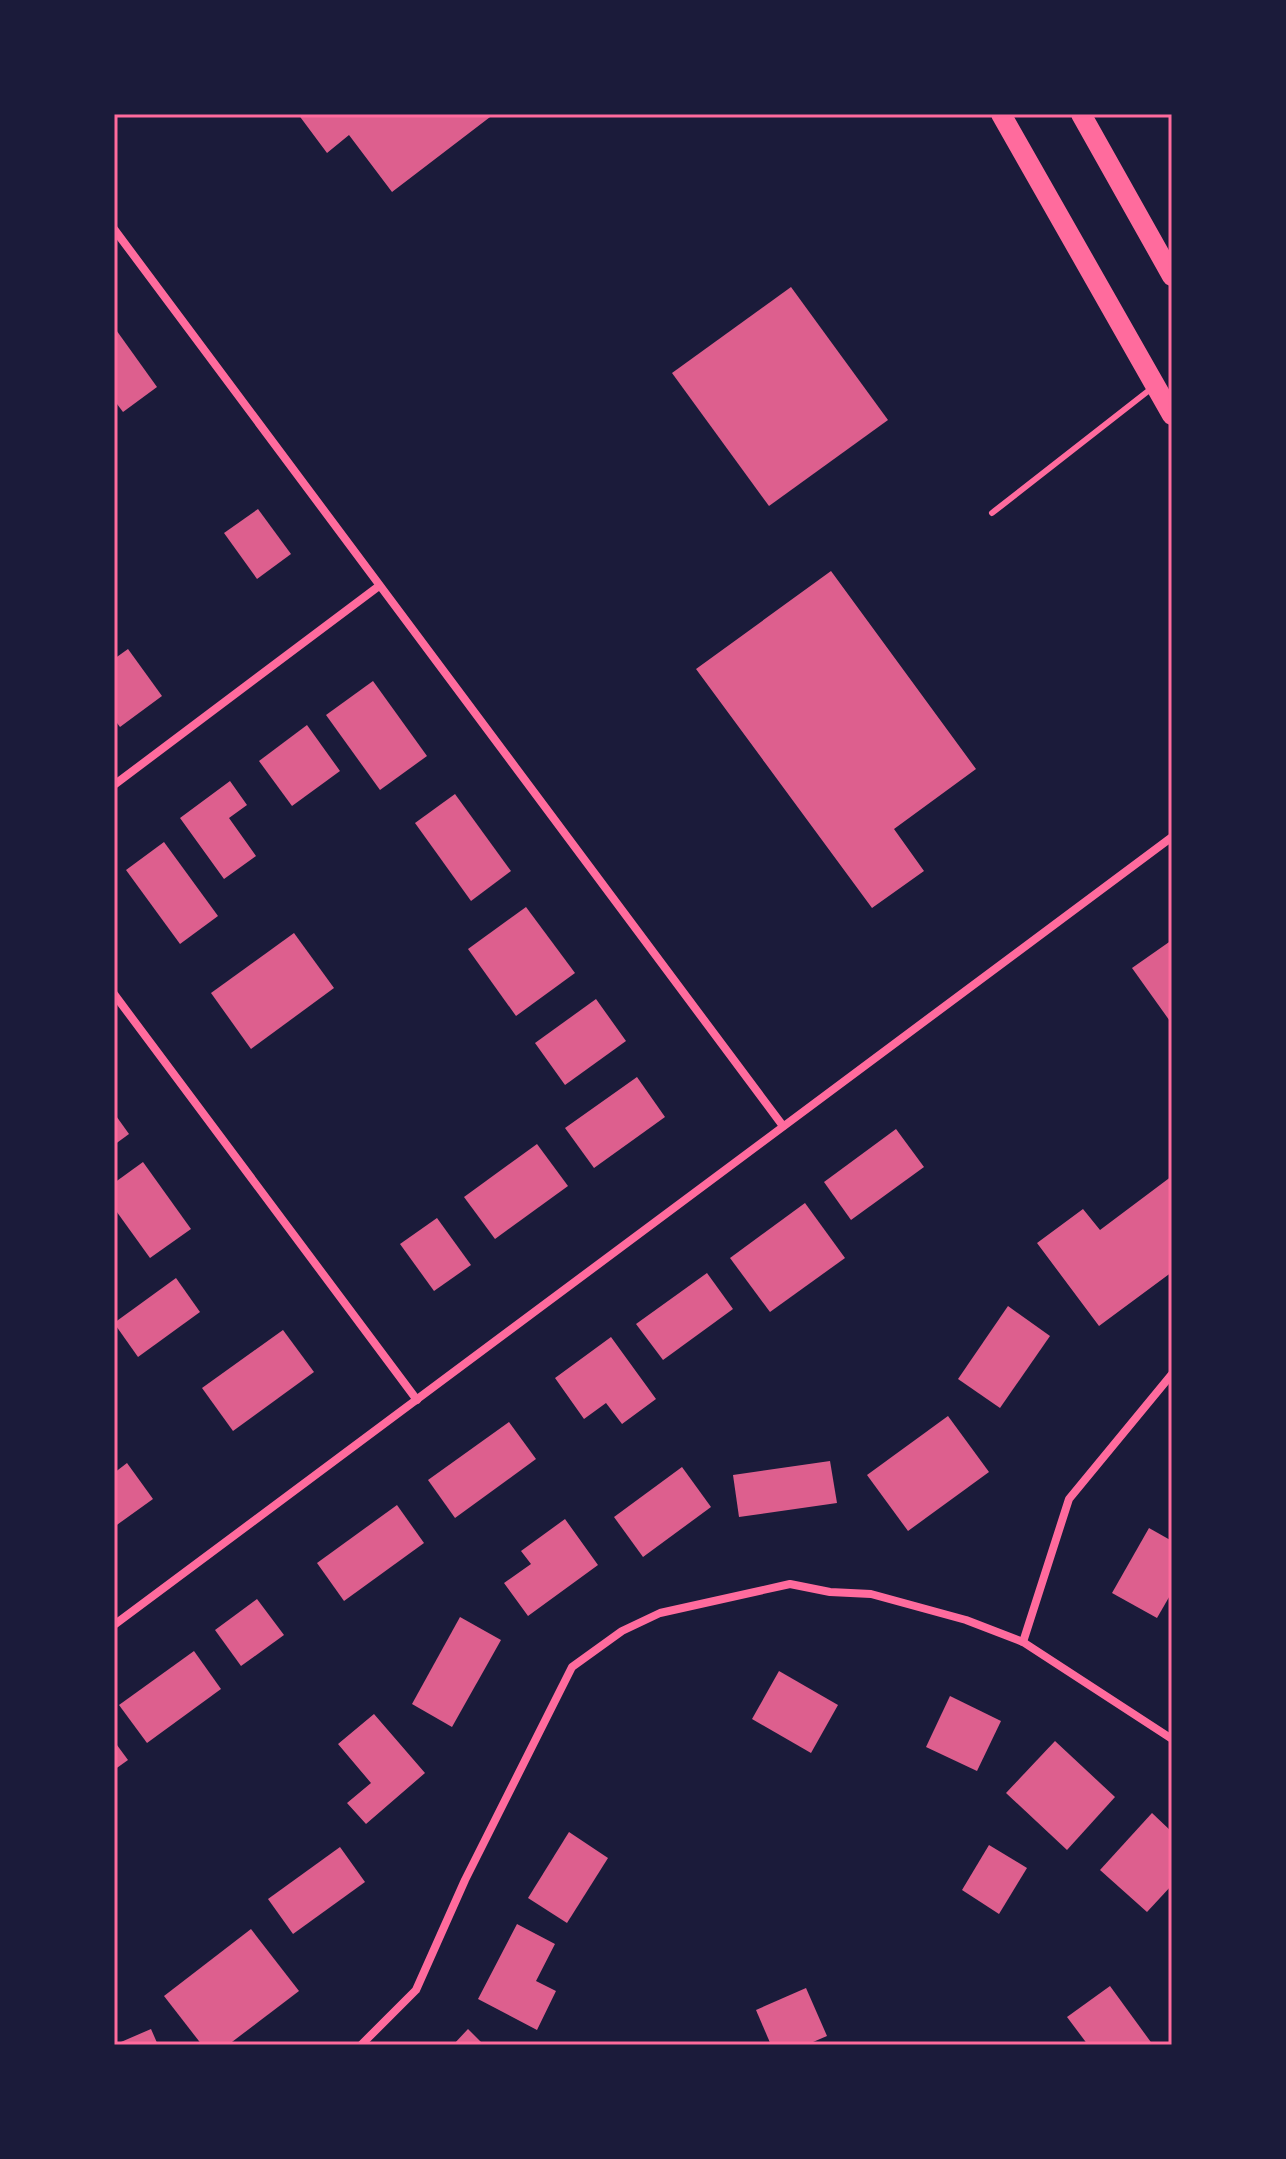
<svg xmlns="http://www.w3.org/2000/svg" width="1286" height="2159" font-family="'Alegreya Sans',sans-serif">
	<style>
		.building { fill: #dd5f8e }
		.lines { fill: none; stroke-linecap: round; stroke-linejoin: round }
		.service { stroke: #ff6b9d; stroke-width: 6 }
		.minor { stroke: #ff6b9d; stroke-width: 8 }
		.primary { stroke: #ff6b9d; stroke-width: 20 }
		.neatline { fill: none; stroke: #ff6b9d; stroke-width: 3 }
	</style>
	<rect width="100%" height="100%" fill="#1b1b3a"/>
	<!-- building -->
	<g class="building">
		<polygon points="298,114 494,114 392,192 349,135 327,153"/>
		<polygon points="791,287 888,420 769,506 672,373"/>
		<polygon points="114,327 157,387 123,412 114,400"/>
		<polygon points="258,509 291,554 257,579 224,533"/>
		<polygon points="831,571 976,769 894,829 924,871 872,908 696,669"/>
		<polygon points="128,649 162,696 120,727 114,719 114,659"/>
		<polygon points="373,681 427,756 380,790 326,715"/>
		<polygon points="307,725 340,771 292,806 259,761"/>
		<polygon points="230,781 247,805 229,818 256,856 224,879 180,818"/>
		<polygon points="455,794 511,871 471,901 415,823"/>
		<polygon points="164,842 218,916 180,944 126,870"/>
		<polygon points="526,907 575,973 516,1016 468,949"/>
		<polygon points="294,933 334,988 251,1049 211,993"/>
		<polygon points="1172,940 1172,1024 1132,968"/>
		<polygon points="596,999 626,1041 565,1085 535,1043"/>
		<polygon points="637,1077 665,1117 594,1168 565,1128"/>
		<polygon points="114,1113 129,1134 114,1145"/>
		<polygon points="896,1129 924,1167 851,1220 824,1182"/>
		<polygon points="537,1144 568,1186 495,1239 464,1197"/>
		<polygon points="143,1162 191,1229 150,1258 114,1208 114,1183"/>
		<polygon points="1172,1176 1172,1272 1099,1326 1037,1243 1083,1209 1100,1230"/>
		<polygon points="805,1203 845,1258 770,1312 730,1258"/>
		<polygon points="437,1218 471,1265 434,1291 400,1244"/>
		<polygon points="707,1273 733,1309 663,1360 636,1324"/>
		<polygon points="176,1278 200,1312 138,1357 114,1323"/>
		<polygon points="1008,1306 1050,1336 1000,1408 958,1379"/>
		<polygon points="283,1330 314,1372 233,1431 202,1388"/>
		<polygon points="611,1337 656,1399 622,1424 606,1403 584,1419 555,1378"/>
		<polygon points="948,1416 989,1472 908,1531 867,1475"/>
		<polygon points="509,1422 536,1459 455,1518 428,1480"/>
		<polygon points="830,1461 837,1503 739,1517 733,1475"/>
		<polygon points="127,1463 153,1499 114,1527 114,1473"/>
		<polygon points="682,1467 711,1507 643,1557 614,1517"/>
		<polygon points="397,1505 424,1543 344,1601 317,1563"/>
		<polygon points="565,1519 598,1565 528,1616 504,1583 531,1564 521,1551"/>
		<polygon points="1149,1528 1172,1541 1172,1592 1157,1618 1112,1593"/>
		<polygon points="257,1599 284,1635 241,1666 215,1630"/>
		<polygon points="460,1617 501,1640 452,1727 412,1704"/>
		<polygon points="194,1651 221,1689 147,1743 119,1705"/>
		<polygon points="779,1671 838,1705 811,1753 752,1719"/>
		<polygon points="950,1696 1001,1721 977,1771 926,1747"/>
		<polygon points="374,1714 425,1773 366,1824 347,1803 371,1783 338,1744"/>
		<polygon points="114,1741 128,1760 114,1770"/>
		<polygon points="1055,1741 1115,1797 1067,1850 1006,1793"/>
		<polygon points="1152,1813 1172,1832 1172,1885 1147,1912 1100,1870"/>
		<polygon points="569,1832 608,1858 567,1923 528,1898"/>
		<polygon points="989,1845 1027,1868 999,1914 962,1890"/>
		<polygon points="340,1847 365,1882 293,1934 268,1899"/>
		<polygon points="517,1924 555,1944 536,1981 556,1991 537,2030 478,1999"/>
		<polygon points="251,1929 299,1991 228,2045 202,2045 164,1996"/>
		<polygon points="1110,1986 1153,2045 1088,2045 1067,2017"/>
		<polygon points="806,1988 827,2036 806,2045 771,2045 756,2010"/>
		<polygon points="151,2029 158,2045 114,2045"/>
		<polygon points="468,2029 484,2045 453,2045"/>
	</g>
	<g class="lines">
		<!-- service -->
		<polyline class="service" points="992,513 1152,388"/>
		<!-- minor -->
		<g class="minor">
			<polyline points="114,229 783,1126"/>
			<polyline points="114,785 379,586"/>
			<polyline points="114,994 417,1400"/>
			<polyline points="114,1625 1172,837"/>
			<polyline points="1023,1642 1069,1499 1172,1374"/>
			<polyline points="361,2045 416,1990 465,1880 572,1667 622,1631 660,1613 790,1584 830,1592 871,1594 966,1620 1023,1642 1172,1739"/>
		</g>
		<!-- primary -->
		<g class="primary">
			<polyline points="1001,114 1172,415"/>
			<polyline points="1081,114 1172,276"/>
		</g>
	</g>
	<!-- border -->
	<rect width="1286" height="2159" fill="none" stroke="#1b1b3a" stroke-width="232"/>
	<rect x="116" y="116" width="1054" height="1927" class="neatline"/>
</svg>
